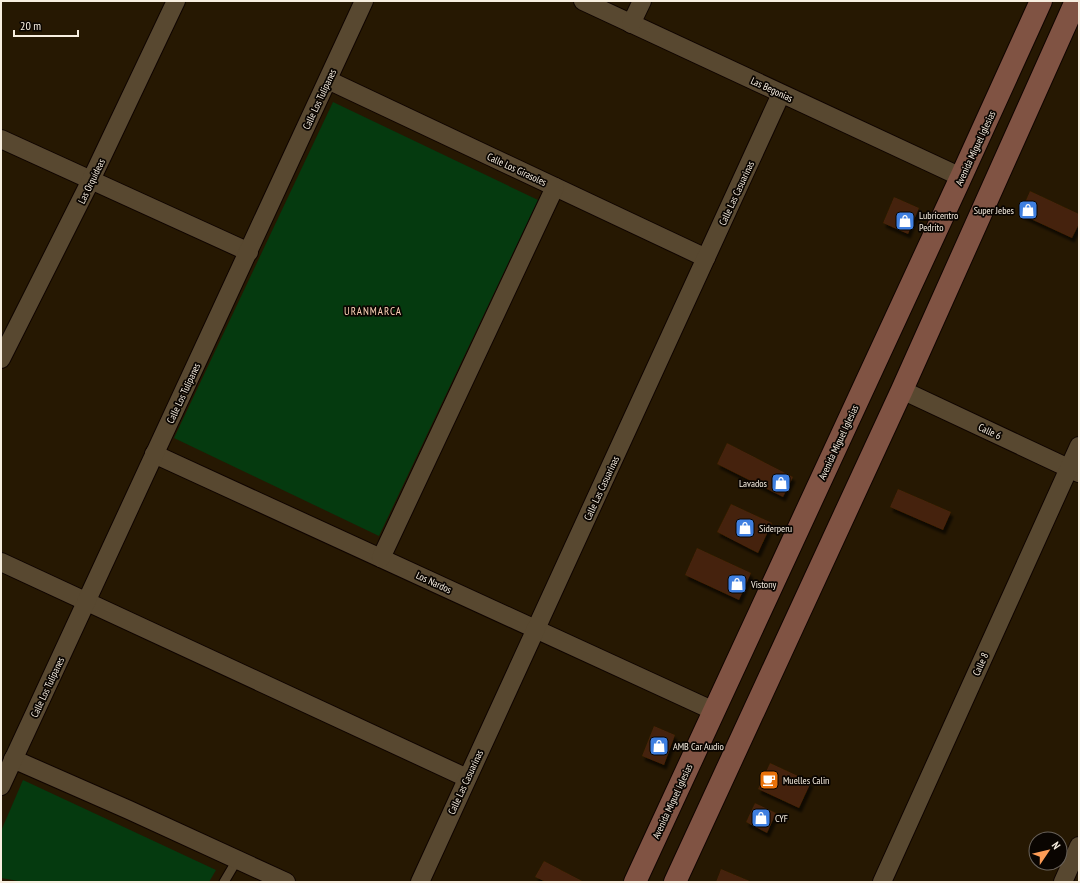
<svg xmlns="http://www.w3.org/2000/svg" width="1080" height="883" font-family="'PT Sans Narrow',sans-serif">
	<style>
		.green { fill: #053a0f }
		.building { fill: #452408; filter: url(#shadow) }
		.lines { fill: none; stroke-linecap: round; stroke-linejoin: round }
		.lane-casing { stroke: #0f0400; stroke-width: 11 }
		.street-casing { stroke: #0f0400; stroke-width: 20 }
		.secondary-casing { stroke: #0f0400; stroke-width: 24 }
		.lane { stroke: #584830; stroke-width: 9 }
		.street { stroke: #584830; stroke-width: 18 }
		.secondary { stroke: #805343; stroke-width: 22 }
		.labels { text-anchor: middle; stroke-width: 3.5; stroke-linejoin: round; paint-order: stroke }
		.street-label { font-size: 10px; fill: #f7eee0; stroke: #0a0501 }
		.poi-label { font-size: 10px; fill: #f7eee0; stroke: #0a0501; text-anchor: start }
		.neighbourhood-label { font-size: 11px; letter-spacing: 1px; fill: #fbd1b5; stroke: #0a0501 }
	</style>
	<defs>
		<filter id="shadow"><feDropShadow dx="2.5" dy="4.5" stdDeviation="1" flood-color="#0009"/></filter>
	</defs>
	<rect width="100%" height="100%" fill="#261802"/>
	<!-- green -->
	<g class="green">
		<polygon points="333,102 538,200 379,536 174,438"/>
		<polygon points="23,780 216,870 209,882 24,882 1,878 1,831"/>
	</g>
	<!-- building -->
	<g class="building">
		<polygon points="1030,191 1079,214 1079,224 1072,238 1020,214"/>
		<polygon points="894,197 919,208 908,234 883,223"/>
		<polygon points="727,443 793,477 783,497 717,464"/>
		<polygon points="898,489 951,512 943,530 890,507"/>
		<polygon points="731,504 772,523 758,553 717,532"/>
		<polygon points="697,548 751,573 739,600 685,575"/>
		<polygon points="654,726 675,735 664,765 642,756"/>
		<polygon points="770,763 811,782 799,808 758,789"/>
		<polygon points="755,803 776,813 767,833 746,822"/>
		<polygon points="544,861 584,882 546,882 535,877"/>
		<polygon points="721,869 752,882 716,882"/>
	</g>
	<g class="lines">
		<!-- lane casing -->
		<g class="lane-casing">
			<polyline id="lane" points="224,882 237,860"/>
		</g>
		<!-- street casing -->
		<g class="street-casing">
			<g id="street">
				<polyline points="583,1 961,177"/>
				<polyline points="631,24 642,1"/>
				<polyline points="328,80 706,258"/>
				<polyline points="1,139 249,252"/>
				<polyline points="1,359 91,180 176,1"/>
				<polyline points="902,390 1079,473"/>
				<polyline points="154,454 714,711"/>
				<polyline points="381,558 555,187"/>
				<polyline points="1,562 467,778"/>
				<polyline points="13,759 129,810 286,882"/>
				<polyline points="1,786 364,1"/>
				<polyline points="420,882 781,94"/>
				<polyline points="882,882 1079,446"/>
				<polyline points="1063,882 1079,846"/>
			</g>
		</g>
		<!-- secondary casing -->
		<g class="secondary-casing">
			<g id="secondary">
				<polyline points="635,882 961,177 1041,1"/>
				<polyline points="675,882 902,390 1076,1"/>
			</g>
		</g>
		<!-- lane -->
		<use href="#lane" class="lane"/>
		<!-- street -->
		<use href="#street" class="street"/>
		<!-- secondary -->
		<use href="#secondary" class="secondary"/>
	</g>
	<!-- icons -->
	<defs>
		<g id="shop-square" transform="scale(1)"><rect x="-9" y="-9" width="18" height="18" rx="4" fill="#3f7fe0" stroke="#0a0501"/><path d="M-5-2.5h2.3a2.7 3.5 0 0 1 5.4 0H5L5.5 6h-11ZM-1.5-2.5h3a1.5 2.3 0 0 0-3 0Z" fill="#fff"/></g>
		<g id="cafe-square" transform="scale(1)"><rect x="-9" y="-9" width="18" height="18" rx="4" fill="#e8710a" stroke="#0a0501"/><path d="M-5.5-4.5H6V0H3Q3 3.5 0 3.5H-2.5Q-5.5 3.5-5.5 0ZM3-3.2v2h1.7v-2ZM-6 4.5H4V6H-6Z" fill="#fff"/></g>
	</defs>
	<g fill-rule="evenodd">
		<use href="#shop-square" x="1028" y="210"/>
		<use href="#shop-square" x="905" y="221"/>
		<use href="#shop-square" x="781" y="483"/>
		<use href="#shop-square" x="745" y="528"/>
		<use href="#shop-square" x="737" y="584"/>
		<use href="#shop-square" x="659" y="746"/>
		<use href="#cafe-square" x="769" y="780"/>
		<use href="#shop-square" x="761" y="818"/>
	</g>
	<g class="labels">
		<!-- street labels -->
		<g class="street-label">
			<text transform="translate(772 89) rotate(25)" y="4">Las Begonias</text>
			<text transform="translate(319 99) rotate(-65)" y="4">Calle Los Tulipanes</text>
			<text transform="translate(975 148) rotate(-65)" y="4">Avenida Miguel Iglesias</text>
			<text transform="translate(517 169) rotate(25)" y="4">Calle Los Girasoles</text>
			<text transform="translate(91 181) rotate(-64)" y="4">Las Orquídeas</text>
			<text transform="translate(736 193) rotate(-65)" y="4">Calle Las Casuarinas</text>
			<text transform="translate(183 393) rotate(-65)" y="4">Calle Los Tulipanes</text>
			<text transform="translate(990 431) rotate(25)" y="4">Calle 6</text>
			<text transform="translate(838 442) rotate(-65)" y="4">Avenida Miguel Iglesias</text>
			<text transform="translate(601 488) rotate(-65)" y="4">Calle Las Casuarinas</text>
			<text transform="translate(434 582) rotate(25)" y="4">Los Nardos</text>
			<text transform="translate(980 664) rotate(-66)" y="4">Calle 8</text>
			<text transform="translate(47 687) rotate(-65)" y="4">Calle Los Tulipanes</text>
			<text transform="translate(465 782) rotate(-65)" y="4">Calle Las Casuarinas</text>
			<text transform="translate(672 801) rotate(-65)" y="4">Avenida Miguel Iglesias</text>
		</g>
		<!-- poi labels -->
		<g class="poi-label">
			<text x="1014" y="214" text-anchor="end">Super Jebes</text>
			<text x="919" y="219">Lubricentro<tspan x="919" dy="12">Pedrito</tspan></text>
			<text x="767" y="487" text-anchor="end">Lavados</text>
			<text x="759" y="532">Siderperu</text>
			<text x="751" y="588">Vistony</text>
			<text x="673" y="750">AMB Car Audio</text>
			<text x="783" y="784">Muelles Calin</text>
			<text x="775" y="822">CYF</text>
		</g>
		<!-- neighbourhood labels -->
		<g class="neighbourhood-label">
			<text x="373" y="315">URANMARCA</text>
		</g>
	</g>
	<!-- border -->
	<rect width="1080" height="883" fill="none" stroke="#f7eee0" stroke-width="4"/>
	<!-- north arrow -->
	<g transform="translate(1048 851) rotate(55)"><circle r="19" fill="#0a0501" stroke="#69625a"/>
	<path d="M0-3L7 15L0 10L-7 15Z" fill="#fd9c56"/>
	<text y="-6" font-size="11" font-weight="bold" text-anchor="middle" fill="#f7eee0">N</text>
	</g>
	<!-- scale -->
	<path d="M14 30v6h64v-6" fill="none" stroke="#f7eee0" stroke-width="2"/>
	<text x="20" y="30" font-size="12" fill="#f7eee0" stroke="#0a0501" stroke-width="3" paint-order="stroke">20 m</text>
</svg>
